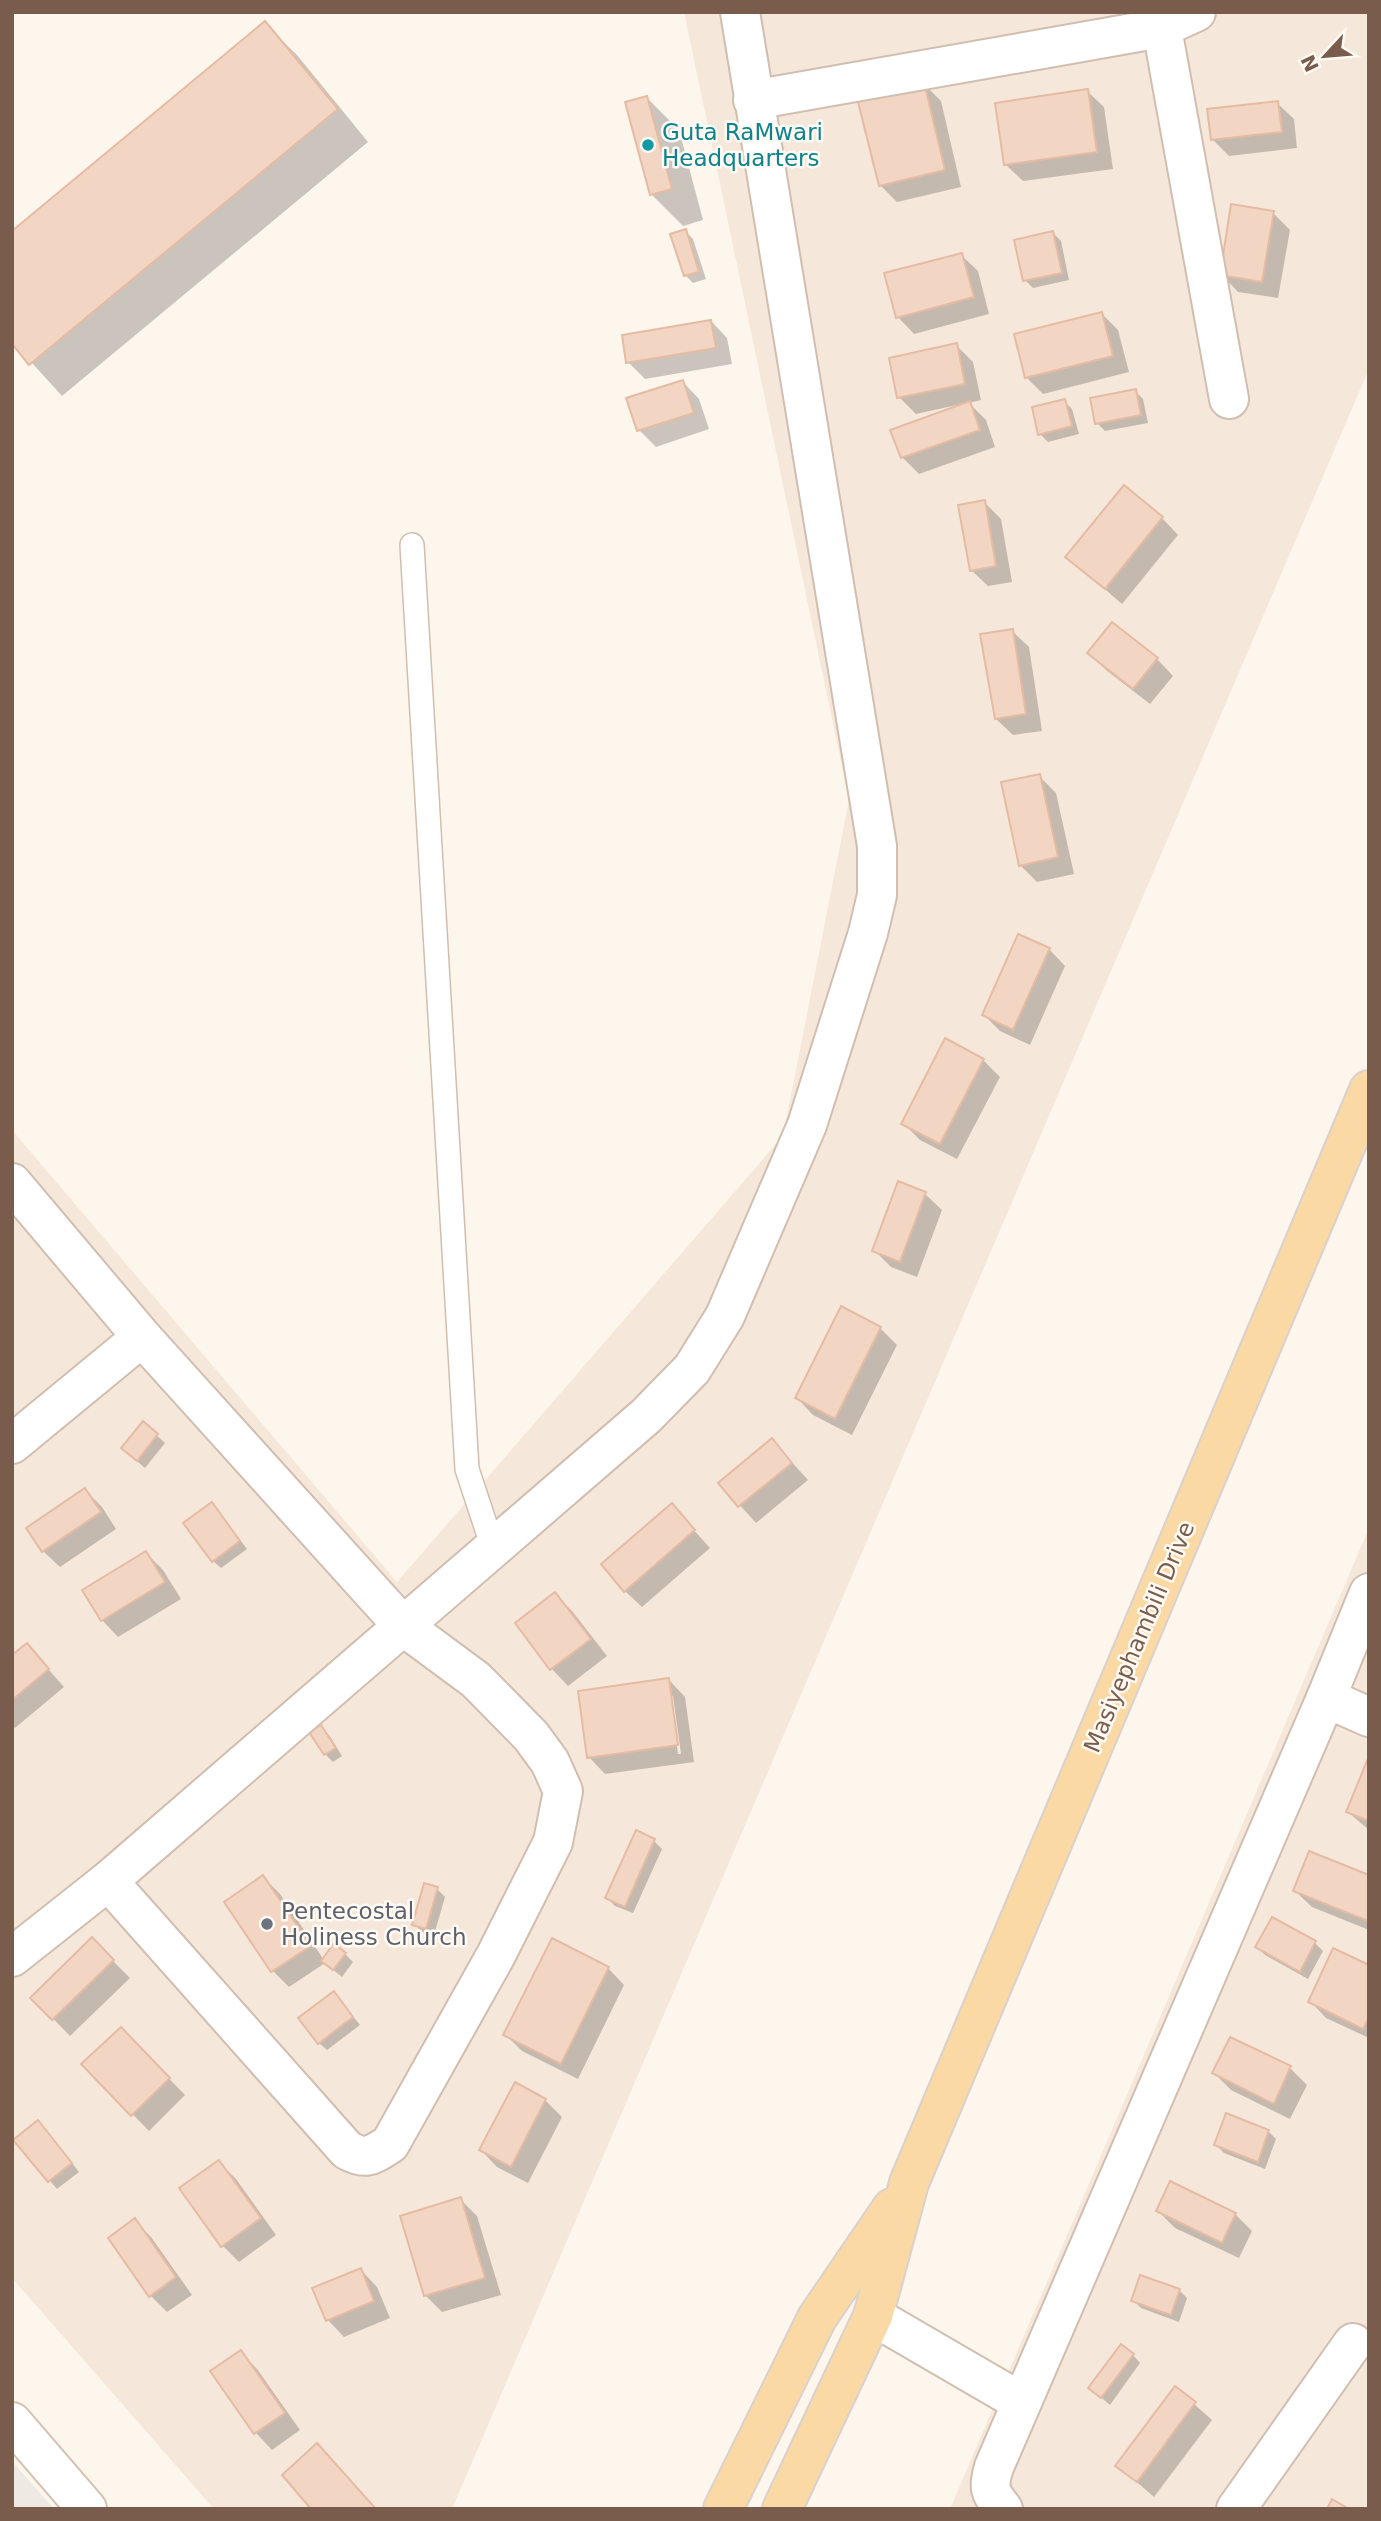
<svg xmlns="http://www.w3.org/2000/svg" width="1381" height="2521" font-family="'DejaVu Sans',sans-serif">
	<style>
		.residential { fill: #f5e8da }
		.industrial { fill: #efe9e4 }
		.shadow { fill: #0003; fill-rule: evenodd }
		.building { fill: #f3d5c3; stroke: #e6bba3; stroke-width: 2 }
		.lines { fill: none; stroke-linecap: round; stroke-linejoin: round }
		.lane-casing { stroke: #d1beb0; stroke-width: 26 }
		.street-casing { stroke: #d1beb0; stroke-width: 42 }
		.secondary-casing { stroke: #d6c0b0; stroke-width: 42 }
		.primary-casing { stroke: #dad1cd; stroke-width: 42 }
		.lane { stroke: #fff; stroke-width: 23 }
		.street { stroke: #fff; stroke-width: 38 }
		.secondary { stroke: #fff; stroke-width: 38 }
		.primary { stroke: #fbd9a5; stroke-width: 38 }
		.culture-dot { fill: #0f9aa8; stroke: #fffaf3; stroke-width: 2.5 }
		.worship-dot { fill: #6b7280; stroke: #fffaf3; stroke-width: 2.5 }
		.labels { text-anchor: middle; stroke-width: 5; stroke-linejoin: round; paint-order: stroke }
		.culture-label { font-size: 23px; fill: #0d838f; stroke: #fffaf3; text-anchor: start }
		.street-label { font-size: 23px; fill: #7a5c4d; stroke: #fffaf3 }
		.worship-label { font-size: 23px; fill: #5b616d; stroke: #fffaf3; text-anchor: start }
	</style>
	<rect width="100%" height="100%" fill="#fdf6ec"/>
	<!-- residential -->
	<g class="residential">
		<polygon points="684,12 1369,12 1369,369 452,2509 214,2509 12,2278 12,1130 397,1582 783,1136 849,800"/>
		<polygon points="1369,1528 1369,2509 950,2509"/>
	</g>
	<!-- industrial -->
	<polygon class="industrial" points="12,2461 54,2509 12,2509"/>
	<!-- shadow -->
	<g class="shadow">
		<polygon points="265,24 297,55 368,142 62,396 12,341"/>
		<polygon points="924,84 941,101 961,187 897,202 880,185"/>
		<polygon points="1087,91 1104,107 1113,169 1023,181 1006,165"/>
		<polygon points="647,98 679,130 703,220 683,226 651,194"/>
		<polygon points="1277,103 1294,119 1297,148 1229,156 1213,140"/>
		<polygon points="1273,213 1290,230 1278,298 1238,292 1222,275"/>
		<polygon points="685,231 693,239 706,279 693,283 685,275"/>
		<polygon points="1053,233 1061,241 1069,280 1033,288 1025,280"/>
		<polygon points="961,255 978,271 989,314 914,334 898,317"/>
		<polygon points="1102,314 1118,330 1129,372 1043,394 1026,377"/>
		<polygon points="711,321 727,338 732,364 645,379 628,362"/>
		<polygon points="956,345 973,362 981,400 969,403 986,420 995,447 919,474 902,457 958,408 957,405 916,414 899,397"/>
		<polygon points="683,382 699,399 709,429 656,447 639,430"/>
		<polygon points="1135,391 1143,399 1148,423 1105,431 1097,423"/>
		<polygon points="1064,401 1072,409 1079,434 1048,442 1040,434"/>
		<polygon points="984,502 1001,519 1012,582 988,586 971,570"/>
		<polygon points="1162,518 1178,535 1122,604 1068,557"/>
		<polygon points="1012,631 1029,647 1042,731 1013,735 996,719"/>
		<polygon points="1089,653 1157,659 1173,676 1150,704 1106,670"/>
		<polygon points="1039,776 1056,793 1074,874 1037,882 1020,865"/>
		<polygon points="1049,949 1065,966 1030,1045 1000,1031 984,1015"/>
		<polygon points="983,1060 1000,1077 957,1159 920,1140 903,1123"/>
		<polygon points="925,1194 942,1210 917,1277 891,1267 874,1250"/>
		<polygon points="880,1328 897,1345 852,1435 813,1415 797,1398"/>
		<polygon points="143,1423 165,1443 145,1468 131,1456"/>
		<polygon points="772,1440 808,1480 756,1523 720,1483"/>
		<polygon points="85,1490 102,1507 116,1529 60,1567 43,1551"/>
		<polygon points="672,1506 710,1548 642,1607 625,1591"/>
		<polygon points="219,1512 247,1549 221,1568 213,1561"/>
		<polygon points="146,1553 163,1570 181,1599 118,1637 102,1620"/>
		<polygon points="555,1595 572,1611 607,1656 568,1686 552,1669 517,1624"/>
		<polygon points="27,1645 64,1687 15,1728 12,1725 12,1657"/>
		<path d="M669,1680L685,1697L694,1762L605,1774L589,1757ZM670,1696H673L681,1754H678Z"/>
		<polygon points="321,1727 329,1735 342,1756 333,1762 325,1754"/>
		<polygon points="1369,1760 1369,1830 1348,1812"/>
		<polygon points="654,1841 662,1849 633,1913 615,1906 607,1898"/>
		<polygon points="263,1877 280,1894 324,1960 345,1954 353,1962 342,1977 325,1963 289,1987 273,1971"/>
		<polygon points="1369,1877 1369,1930 1312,1907 1295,1891"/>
		<polygon points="437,1889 445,1897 434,1935 422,1932 414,1924"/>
		<polygon points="1272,1919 1315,1943 1323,1951 1308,1979 1265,1955 1257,1947"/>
		<polygon points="92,1940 130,1978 70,2036 33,1998"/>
		<polygon points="1369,1967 1369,2038 1326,2018 1310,2001"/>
		<polygon points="608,1968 624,1985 578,2079 522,2051 505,2034"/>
		<polygon points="334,1993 360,2025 327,2050 319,2043"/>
		<polygon points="121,2029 185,2095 149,2131 84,2064"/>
		<polygon points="1290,2068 1307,2085 1290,2119 1231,2090 1214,2073"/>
		<polygon points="515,2085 545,2100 562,2117 528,2183 497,2167 481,2150"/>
		<polygon points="46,2130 79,2172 57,2189 16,2140"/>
		<polygon points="1268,2131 1276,2139 1265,2169 1224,2153 1216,2145"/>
		<polygon points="219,2162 236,2179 276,2235 239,2262 222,2245"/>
		<polygon points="460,2199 477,2216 501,2295 442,2312 425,2295"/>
		<polygon points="1158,2211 1235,2214 1252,2231 1239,2258 1175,2228"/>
		<polygon points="135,2221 151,2237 192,2295 167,2312 151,2296"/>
		<polygon points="361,2270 377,2287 390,2318 344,2337 328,2320"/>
		<polygon points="1179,2290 1187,2298 1179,2322 1141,2308 1133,2300"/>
		<polygon points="240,2352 257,2369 300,2430 272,2450 256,2433 213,2371"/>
		<polygon points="1133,2355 1140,2363 1110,2405 1090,2388"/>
		<polygon points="1176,2388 1212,2420 1154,2497 1117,2465"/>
	</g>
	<!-- building -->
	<g class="building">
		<polygon points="265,21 338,109 29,365 12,344 12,231"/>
		<polygon points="924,82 945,170 879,186 857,98"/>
		<polygon points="1088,89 1097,152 1004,165 995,103"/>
		<polygon points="647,96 672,189 650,195 625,102"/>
		<polygon points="1278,101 1282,132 1211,140 1207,109"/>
		<polygon points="1231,204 1274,211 1262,282 1220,275"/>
		<polygon points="686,229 699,272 684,276 670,234"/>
		<polygon points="1053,231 1062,273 1023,281 1014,240"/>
		<polygon points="962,253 974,297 896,318 884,273"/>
		<polygon points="1102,312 1113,356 1025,378 1014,334"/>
		<polygon points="711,320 716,348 626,363 622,335"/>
		<polygon points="957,343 965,384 897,398 889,358"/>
		<polygon points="683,380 694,413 637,431 626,398"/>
		<polygon points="1136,389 1141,415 1095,424 1090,398"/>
		<polygon points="1065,399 1072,426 1038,435 1032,407"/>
		<polygon points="970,401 980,430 901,458 890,430"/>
		<polygon points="1124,485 1163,517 1105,589 1065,557"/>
		<polygon points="985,500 996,566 970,571 958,505"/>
		<polygon points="1112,622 1158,658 1133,689 1087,653"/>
		<polygon points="1013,629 1026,714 995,719 980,634"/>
		<polygon points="1040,774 1058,857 1019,866 1001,782"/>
		<polygon points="1018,934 1050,948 1013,1030 982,1015"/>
		<polygon points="945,1038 984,1059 940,1144 901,1124"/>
		<polygon points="898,1181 926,1192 900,1262 872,1251"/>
		<polygon points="841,1306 881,1327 835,1419 795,1398"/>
		<polygon points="143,1421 158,1434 137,1461 121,1448"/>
		<polygon points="772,1438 792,1463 738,1507 718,1483"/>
		<polygon points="85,1488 101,1512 42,1552 26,1528"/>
		<polygon points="212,1502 240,1541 212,1562 183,1523"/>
		<polygon points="672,1503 695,1530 624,1592 601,1564"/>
		<polygon points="146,1551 165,1582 101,1621 82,1590"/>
		<polygon points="555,1592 591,1639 550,1670 515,1623"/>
		<polygon points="27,1643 49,1669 12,1700 12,1655"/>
		<polygon points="669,1678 678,1745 587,1758 578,1691"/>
		<polygon points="321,1725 336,1748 324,1755 309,1732"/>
		<polygon points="1369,1756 1369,1821 1346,1812"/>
		<polygon points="636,1830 655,1839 625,1907 605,1898"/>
		<polygon points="1309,1851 1369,1875 1368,1921 1293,1891"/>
		<polygon points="263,1875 311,1946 271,1972 224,1902"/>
		<polygon points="424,1883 438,1887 426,1929 412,1925"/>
		<polygon points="1272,1917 1316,1941 1300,1972 1255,1947"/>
		<polygon points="92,1937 114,1960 52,2020 30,1998"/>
		<polygon points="552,1938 609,1967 561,2064 503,2035"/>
		<polygon points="334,1943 346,1953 333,1970 321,1961"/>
		<polygon points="1333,1948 1369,1965 1369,2017 1363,2029 1308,2002"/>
		<polygon points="334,1991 353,2017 318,2044 298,2018"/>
		<polygon points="121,2027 170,2078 131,2116 81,2064"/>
		<polygon points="1230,2037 1291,2066 1274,2104 1212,2073"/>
		<polygon points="515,2082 546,2099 511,2167 479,2150"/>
		<polygon points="1226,2113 1269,2130 1258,2162 1214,2145"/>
		<polygon points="38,2120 72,2163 48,2182 13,2140"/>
		<polygon points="219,2160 261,2218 221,2247 179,2188"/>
		<polygon points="1170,2181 1236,2213 1222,2243 1156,2211"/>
		<polygon points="461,2197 485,2278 424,2296 400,2216"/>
		<polygon points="135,2218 176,2277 149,2297 108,2238"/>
		<polygon points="361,2268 374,2301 326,2321 312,2288"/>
		<polygon points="1140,2275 1180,2289 1171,2315 1131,2301"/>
		<polygon points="1121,2344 1134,2354 1101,2398 1088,2388"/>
		<polygon points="241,2350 285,2413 254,2434 210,2371"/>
		<polygon points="1175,2386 1196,2402 1137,2482 1115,2466"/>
		<polygon points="317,2443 376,2509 311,2509 282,2475"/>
		<polygon points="1332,2499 1349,2509 1327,2509"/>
	</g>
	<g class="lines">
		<!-- lane casing -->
		<g class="lane-casing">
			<polyline id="lane" points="412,545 467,1469 493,1548"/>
		</g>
		<!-- street casing -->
		<g class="street-casing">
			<g id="street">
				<polyline points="1159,12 1229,399"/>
				<polyline points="753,100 1161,28 1196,12"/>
				<path d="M12,1183L142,1337L403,1626L476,1680L531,1736L550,1762L563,1791L553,1842L496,1955L390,2144C372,2155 367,2161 347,2150L108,1881"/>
				<polyline points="12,1444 142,1337"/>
				<polyline points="1326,1698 1369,1717"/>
				<polyline points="12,1957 108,1881 646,1416 692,1369 725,1316 807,1125 868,933 877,895 877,846 740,12"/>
				<polyline points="873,2316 1021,2402"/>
				<path d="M1003,2509C989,2492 988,2487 994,2467L1326,1698L1369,1593"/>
				<polyline points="1236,2509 1353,2343"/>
			</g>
		</g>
		<!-- secondary casing -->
		<g class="secondary-casing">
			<polyline id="secondary" points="12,2422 87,2509"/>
		</g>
		<!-- primary casing -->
		<g class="primary-casing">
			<g id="primary">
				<polyline points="723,2509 817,2318 892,2208"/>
				<polyline points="782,2509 873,2316 909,2183 1369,1090"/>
			</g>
		</g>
		<!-- lane -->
		<use href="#lane" class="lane"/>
		<!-- street -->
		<use href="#street" class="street"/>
		<!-- secondary -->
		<use href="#secondary" class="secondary"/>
		<!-- primary -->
		<use href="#primary" class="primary"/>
	</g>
	<!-- markers -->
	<circle class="culture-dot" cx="648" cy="145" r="7"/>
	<circle class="worship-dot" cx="267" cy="1924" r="7"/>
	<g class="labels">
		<!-- culture labels -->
		<g class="culture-label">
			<text x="662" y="140">Guta RaMwari<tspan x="662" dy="26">Headquarters</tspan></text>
		</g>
		<!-- street labels -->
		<g class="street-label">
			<text transform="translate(1139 1637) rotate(-67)" y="8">Masiyephambili Drive</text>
		</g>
		<!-- worship labels -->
		<g class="worship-label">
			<text x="281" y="1919">Pentecostal<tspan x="281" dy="26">Holiness Church</tspan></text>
		</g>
	</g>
	<!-- border -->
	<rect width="1381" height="2521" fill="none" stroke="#7a5c4d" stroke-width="28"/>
	<!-- north arrow -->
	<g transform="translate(1325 56) rotate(244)" stroke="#fffaf3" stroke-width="5" paint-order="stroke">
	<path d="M0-5L12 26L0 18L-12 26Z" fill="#7a5c4d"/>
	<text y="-10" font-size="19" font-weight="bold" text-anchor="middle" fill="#7a5c4d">N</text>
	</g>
</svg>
